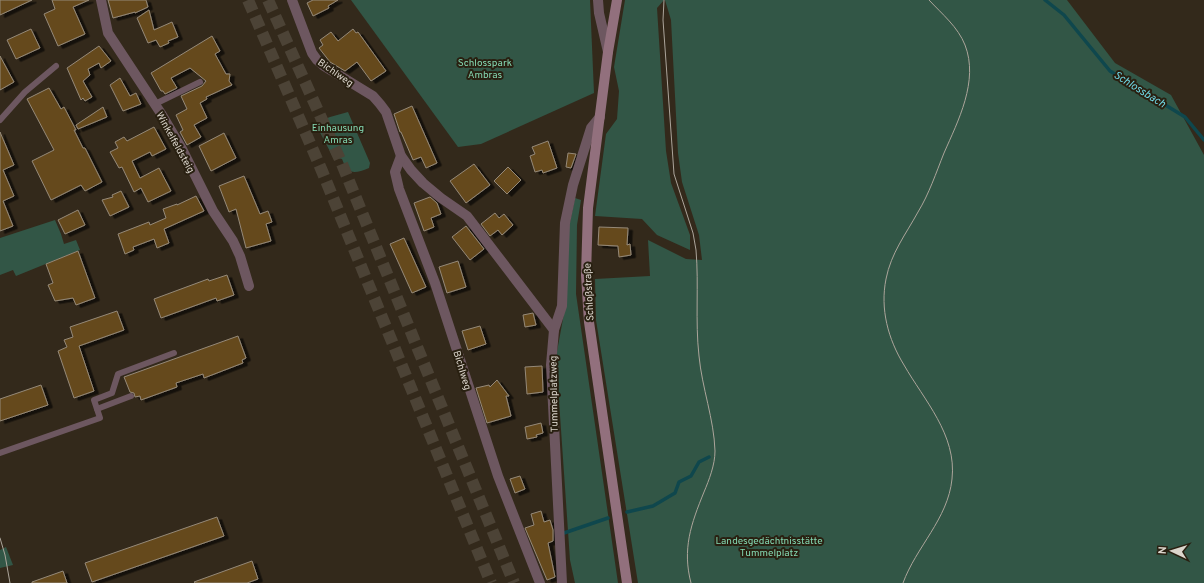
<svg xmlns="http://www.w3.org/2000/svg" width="1204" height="583" font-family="Overpass,sans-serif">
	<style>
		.green { fill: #325646 }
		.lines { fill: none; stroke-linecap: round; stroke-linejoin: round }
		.stream { stroke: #0f474d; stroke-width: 3.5 }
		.building { fill: #654a1e; stroke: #958978; filter: url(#shadow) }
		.highway-tunnel { stroke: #4c4336; stroke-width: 12; stroke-dasharray: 12 6; stroke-linecap: butt }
		.lane { stroke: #6d5760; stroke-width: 6 }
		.street { stroke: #6d5760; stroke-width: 10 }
		.secondary { stroke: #92707d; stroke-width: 10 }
		.tram { stroke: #aca59b; stroke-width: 1 }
		.labels { text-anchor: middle; stroke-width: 4; stroke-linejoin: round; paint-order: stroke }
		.park-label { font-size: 10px; fill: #84d8b2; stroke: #292011 }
		.street-label { font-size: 10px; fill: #dbd5cc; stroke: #292011 }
		.water-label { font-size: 11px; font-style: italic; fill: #70dae8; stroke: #292011 }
	</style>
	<defs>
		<filter id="shadow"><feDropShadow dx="4.5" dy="2.5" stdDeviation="0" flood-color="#0009"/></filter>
	</defs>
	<rect width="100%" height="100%" fill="#33291b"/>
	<!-- green -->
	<g class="green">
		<polygon points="351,0 590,0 594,93 481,144 458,147"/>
		<polygon points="625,0 664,0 657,8 666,151 671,183 690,235 690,250 657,235 642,219 595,216 606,134 617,119 619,91 614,67"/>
		<polygon points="665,0 1067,0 1115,63 1171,95 1204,155 1204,583 638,583 596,320 595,279 650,276 648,240 686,259 702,260 699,235 682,182 678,153 671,20"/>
		<path d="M348,112L370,163L369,168C354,174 348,175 342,159L333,157L315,123L330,117Z"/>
		<polygon points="575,198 581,200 577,225 576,294 618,583 575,583 570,560 556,357 565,308 569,227"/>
		<polygon points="55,220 61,234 64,244 76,240 80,250 16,276 13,270 0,275 0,238"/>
		<polygon points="6,547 13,565 0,568 0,550"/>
	</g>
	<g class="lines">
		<!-- stream -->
		<g class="stream">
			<polyline points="1045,0 1064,15 1110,71 1185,117 1204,140"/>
			<polyline points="627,512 653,506 675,493 679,482 691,476 699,462 709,457"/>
			<polyline points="564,533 608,518"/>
		</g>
	</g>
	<!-- building -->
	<g class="building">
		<polygon points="0,0 32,0 0,15"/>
		<polygon points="52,0 89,0 73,7 85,34 58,46 44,14 55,9"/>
		<polygon points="108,0 146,0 148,7 135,13 135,12 113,18"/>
		<polygon points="313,0 338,0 328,6 329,8 313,16 307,3"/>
		<polygon points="149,10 154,30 172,22 178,37 168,41 169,43 160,47 156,40 148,43 137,18"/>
		<polygon points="31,29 40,48 16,59 7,40"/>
		<polygon points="353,29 356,33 358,32 386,71 371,81 357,62 345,71 330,62 319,48 323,45 320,40 331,32 338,41"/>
		<polygon points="212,36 220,51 215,54 226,74 230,74 229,81 232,85 206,97 207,99 200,103 207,118 194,125 201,137 187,145 180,132 183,130 176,115 187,109 181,96 202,86 206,81 190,68 171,78 177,88 165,94 163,91 161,91 151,73"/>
		<polygon points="99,46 111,61 101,68 99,63 88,69 90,75 83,81 92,97 85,101 83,98 81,100 67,68"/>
		<polygon points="0,56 14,82 0,90"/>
		<polygon points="120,78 130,96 136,93 141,104 123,111 110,85"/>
		<polygon points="49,88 61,109 64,107 76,130 74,130 83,148 85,148 102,182 85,191 81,185 51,200 32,161 54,150 27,99"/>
		<polygon points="412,106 437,163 426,168 421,157 413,160 401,132 400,132 394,114"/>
		<polygon points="103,107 107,117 78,129 76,125"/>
		<polygon points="154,127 166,149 152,156 150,152 132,161 140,178 159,168 171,191 148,202 141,188 134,192 122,167 119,168 110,152 118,148 115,142 124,137 127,141"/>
		<polygon points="0,132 14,165 3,170 14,196 3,201 13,226 0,231"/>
		<polygon points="224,133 236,158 211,171 199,146"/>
		<polygon points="548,141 557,168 543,173 542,170 535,172 530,156 535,154 532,147"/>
		<polygon points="568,153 576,154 571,168 566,167"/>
		<polygon points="474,164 490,185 466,203 450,181"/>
		<polygon points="508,167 521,180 507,194 494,181"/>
		<polygon points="244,176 260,214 268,211 272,222 266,224 271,241 246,248 236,209 229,212 219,186"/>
		<polygon points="121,191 129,207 110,216 102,200 113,197 112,195"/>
		<polygon points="196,196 204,211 164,229 169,243 157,248 154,239 133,247 134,250 125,254 118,234 149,222 150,225 166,218 163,209 177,204 177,205"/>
		<polygon points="430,197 437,203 441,214 431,218 434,227 424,231 414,203"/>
		<polygon points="78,210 85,225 65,234 58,220"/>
		<polygon points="495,213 499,218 504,214 513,225 502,235 498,230 490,236 481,224"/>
		<polygon points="466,226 484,249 470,260 452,237"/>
		<polygon points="599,227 628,228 627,245 630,244 631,255 619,257 618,246 598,245"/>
		<polygon points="404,238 426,287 412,293 390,244"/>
		<polygon points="78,251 95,298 76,305 73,298 55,301 48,285 53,283 46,264"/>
		<polygon points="458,261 466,287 447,293 439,267"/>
		<polygon points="227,275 234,295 217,301 216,298 161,318 154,299 208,279 209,281"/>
		<polygon points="117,311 124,330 79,346 94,391 74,398 58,351 67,347 64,340 73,337 70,327"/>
		<polygon points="533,313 536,325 525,327 523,315"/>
		<polygon points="480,326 486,344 468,350 462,331"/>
		<polygon points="238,336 246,358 242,360 243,363 204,378 203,374 176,383 177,387 141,400 140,396 135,397 134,393 130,392 124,377"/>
		<polygon points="542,366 543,392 527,394 525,367"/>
		<polygon points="497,380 509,396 506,396 511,416 487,423 476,388 489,385 490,387"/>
		<polygon points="41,385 48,405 0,421 0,399"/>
		<polygon points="541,423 543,433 536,435 537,437 527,439 525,427"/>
		<polygon points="520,476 525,489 515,493 510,479"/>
		<polygon points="541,511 544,522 550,520 553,530 553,541 548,543 555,577 547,580 525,528 534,525 531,514"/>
		<polygon points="217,517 224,536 92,582 85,563"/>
		<polygon points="252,561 258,579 247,583 195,583 194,582"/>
		<polygon points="63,571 67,583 32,583 32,582"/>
	</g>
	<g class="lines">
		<!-- highway-tunnel -->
		<g class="highway-tunnel">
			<polyline points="248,0 322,171 491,583"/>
			<polyline points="268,0 342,164 514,583"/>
		</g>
		<!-- lane -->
		<g class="lane">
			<polyline points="155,104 200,82"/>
			<polyline points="0,120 25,92 56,66"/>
			<polyline points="97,409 131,396"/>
			<polyline points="0,453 100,418 94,400 112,393 118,374 174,353"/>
		</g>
		<!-- street -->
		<g class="street">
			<polyline points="101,0 108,33 162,115 182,149 213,211 233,241 240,256 249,286"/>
			<polyline points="292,0 312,53 317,60 324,66 373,96 380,104 386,112 401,156 411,170 423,183 441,198 467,216 554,330"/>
			<polyline points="598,0 599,13 608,52"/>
			<polyline points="401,156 395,172 399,189 435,283 498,476 540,583"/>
			<polyline points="562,583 551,365 554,330 562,306 565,223 573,185 591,128 600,117"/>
		</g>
		<!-- secondary -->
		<polyline class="secondary" points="617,0 608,52 588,208 586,275 589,322 627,583"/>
		<!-- tram -->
		<g class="tram">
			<path d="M664,0L663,20L674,174L693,233L696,250C699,285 695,321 699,356C702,388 714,419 715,451C715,465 709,480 704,492C691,524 682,549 691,583"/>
			<polyline points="0,538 5,555 10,583"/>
			<path d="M903,583C916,547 948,519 952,479C957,435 924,400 904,365C888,339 880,309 886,279C891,253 906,234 918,212C929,194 936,173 944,153C958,121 979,81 965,45C958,27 942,14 929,0"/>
		</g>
	</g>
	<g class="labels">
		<!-- park labels -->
		<g class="park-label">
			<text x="485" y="66">Schlosspark<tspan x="485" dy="12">Ambras</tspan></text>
			<text x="338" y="131">Einhausung<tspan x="338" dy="12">Amras</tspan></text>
			<text x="769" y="544">Landesgedächtnisstätte<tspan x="769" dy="12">Tummelplatz</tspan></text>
		</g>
		<!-- street labels -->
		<g class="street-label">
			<text transform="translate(336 72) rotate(35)" y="4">Bichlweg</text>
			<text transform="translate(176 142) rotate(61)" y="4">Winkelfeldsteig</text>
			<text transform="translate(588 292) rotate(-93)" y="4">Schloßstraße</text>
			<text transform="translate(463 370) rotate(73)" y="4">Bichlweg</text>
			<text transform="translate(553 394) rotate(-91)" y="4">Tummelplatzweg</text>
		</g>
		<!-- water labels -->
		<g class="water-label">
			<text transform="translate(1140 89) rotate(32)" y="4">Schlossbach</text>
		</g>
	</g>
	<!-- north arrow -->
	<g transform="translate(1172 551) rotate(274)" stroke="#292011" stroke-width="3" paint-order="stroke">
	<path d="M0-3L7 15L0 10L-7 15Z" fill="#dbd5cc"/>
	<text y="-6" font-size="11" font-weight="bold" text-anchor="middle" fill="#dbd5cc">N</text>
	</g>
</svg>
